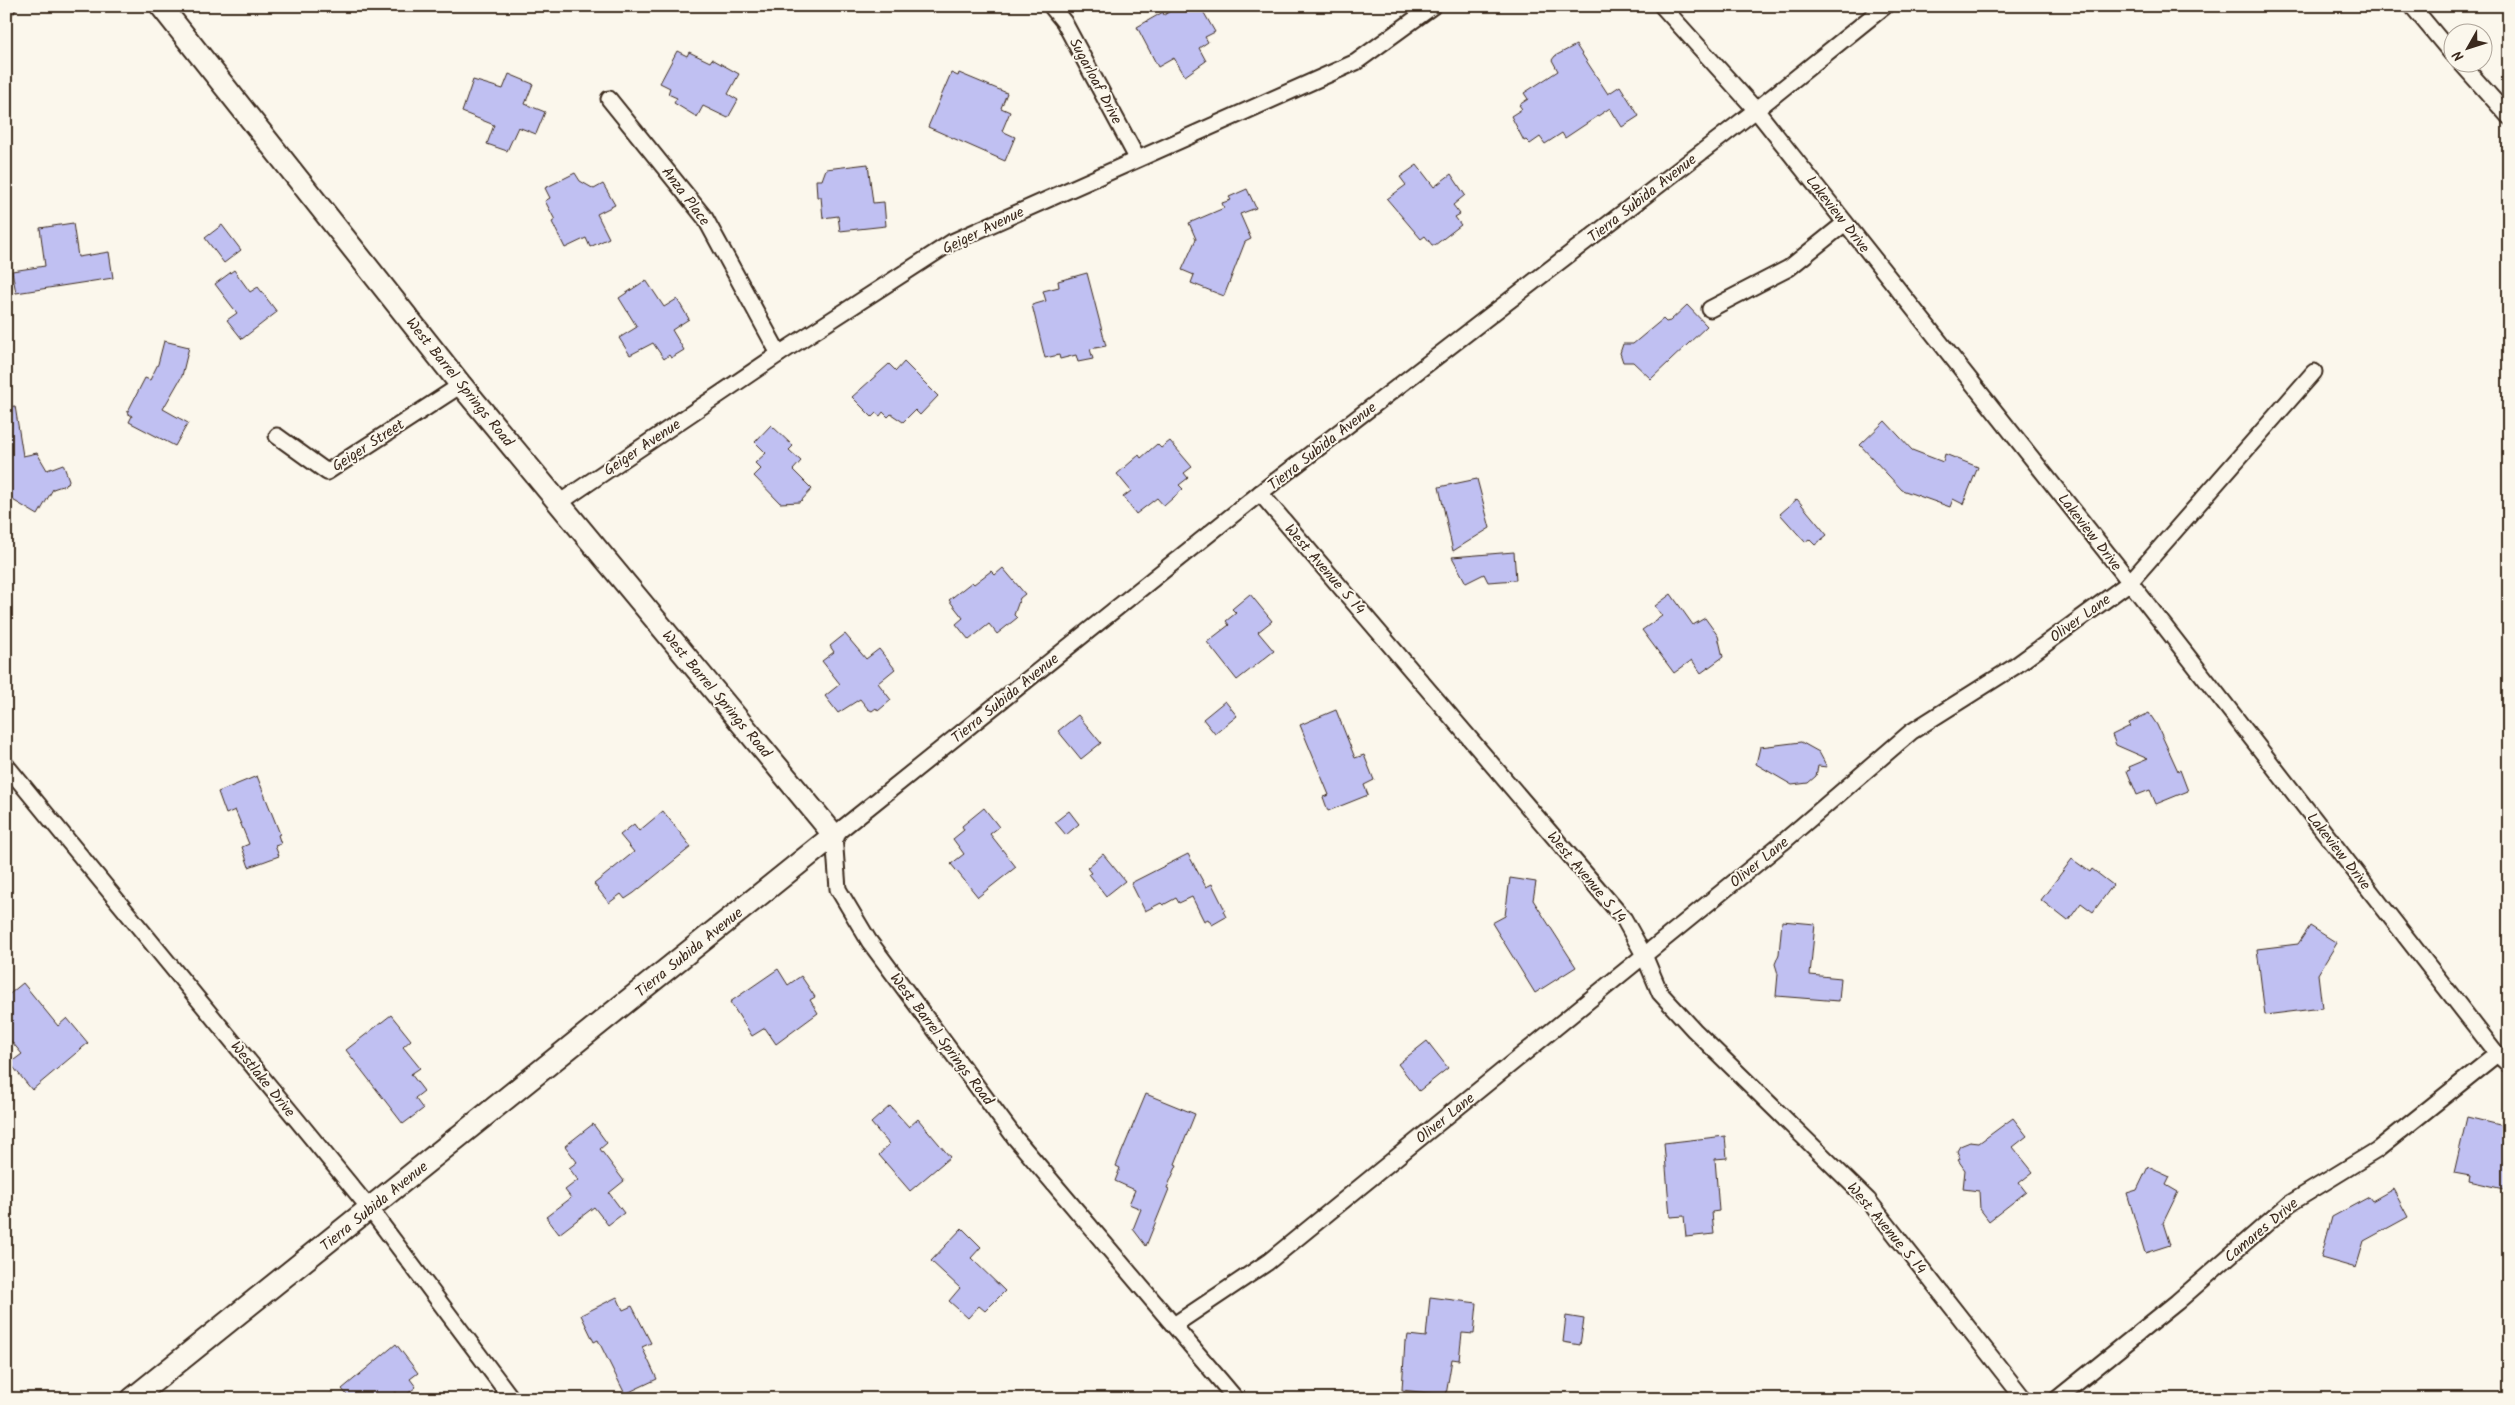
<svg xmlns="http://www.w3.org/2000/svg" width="2515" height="1405" font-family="Kalam,sans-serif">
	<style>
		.building { fill: #c0c0f2; stroke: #3b2a1e }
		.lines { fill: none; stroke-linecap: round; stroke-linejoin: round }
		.street-casing { stroke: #3b2a1e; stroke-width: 19 }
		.secondary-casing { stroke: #3b2a1e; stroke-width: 25 }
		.street { stroke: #fbf7ec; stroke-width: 15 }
		.secondary { stroke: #fbf7ec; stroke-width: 21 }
		.labels { text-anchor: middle; stroke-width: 4; stroke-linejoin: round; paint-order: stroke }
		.street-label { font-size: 15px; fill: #3b2a1e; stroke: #fbf7ec }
	</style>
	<rect width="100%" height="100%" fill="#fbf7ec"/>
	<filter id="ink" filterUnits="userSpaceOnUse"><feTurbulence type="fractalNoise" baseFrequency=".02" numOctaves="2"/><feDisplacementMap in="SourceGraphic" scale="10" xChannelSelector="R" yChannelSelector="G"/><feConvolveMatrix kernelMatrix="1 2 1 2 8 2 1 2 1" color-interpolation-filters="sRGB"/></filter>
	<g filter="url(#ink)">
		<!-- building -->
		<g class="building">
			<polygon points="1178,6 1200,6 1215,32 1205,37 1208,42 1199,48 1206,61 1185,76 1174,58 1158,67 1137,27 1163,12 1164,15"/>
			<polygon points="1576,45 1608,94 1620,86 1639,116 1622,127 1610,108 1565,138 1562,133 1545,144 1540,137 1530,144 1526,140 1524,141 1511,116 1522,109 1519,105 1528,99 1524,93 1558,71 1552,60 1555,56"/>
			<polygon points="677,51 687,56 689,52 710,62 712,59 739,74 728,94 738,100 728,118 703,106 697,117 674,103 677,98 668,94 670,88 660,83"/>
			<polygon points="951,73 958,76 959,73 1007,93 1001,108 1010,112 1002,131 1015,137 1005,161 928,127"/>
			<polygon points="509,74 533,84 525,104 545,112 536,134 518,127 507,151 487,144 494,125 462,112 473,80 503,89"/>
			<polygon points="868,164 873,203 884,202 886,226 840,231 838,216 823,218 821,197 817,197 816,180 822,180 826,169"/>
			<polygon points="1417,165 1434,187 1451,174 1465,195 1453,205 1460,214 1455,217 1461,225 1435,245 1432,245 1425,236 1421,239 1387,199 1406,185 1400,177"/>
			<polygon points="575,173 580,181 594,189 603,184 615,205 597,214 609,238 590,247 586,238 565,248 552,222 555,220 545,201 550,198 545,188"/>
			<polygon points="1247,189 1256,208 1240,214 1251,239 1245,242 1224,296 1191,283 1194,275 1182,270 1196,239 1189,223 1224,208 1222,203 1231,200 1229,197"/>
			<polygon points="73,223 78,257 109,252 113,278 16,293 12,271 45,266 40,228"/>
			<polygon points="222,225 241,250 224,263 205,238"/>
			<polygon points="234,270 250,292 258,287 277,312 242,339 227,320 237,313 215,284"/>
			<polygon points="1087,273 1106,346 1090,349 1093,359 1078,362 1076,355 1060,359 1059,355 1045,358 1032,305 1046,301 1043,291 1059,287 1058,281"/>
			<polygon points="646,280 664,307 677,299 689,319 672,330 684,350 671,358 669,355 664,359 653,343 630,355 619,338 637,327 619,298"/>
			<polygon points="1687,305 1707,326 1651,379 1633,362 1623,362 1620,353 1623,344 1633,344 1663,319 1666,322 1670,321"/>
			<polygon points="164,341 189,347 182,376 163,409 188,423 175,446 129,422 132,416 127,413 145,378 150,380 158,364"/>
			<polygon points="904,362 938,396 920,415 915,410 903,422 891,414 888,417 883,412 880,416 876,413 872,417 852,397 889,364 896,371"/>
			<polygon points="15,406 23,456 37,453 47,470 63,464 69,480 68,484 53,489 38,515 6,496 6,407"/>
			<polygon points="1885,421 1912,450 1943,462 1945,454 1978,467 1963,504 1953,499 1950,507 1902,490 1860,445"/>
			<polygon points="771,425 793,446 789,450 801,461 793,470 812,489 800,502 780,503 754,476 761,469 755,463 766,453 755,442"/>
			<polygon points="1170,441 1192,467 1184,473 1188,478 1179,485 1183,489 1164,506 1157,498 1136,514 1123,497 1131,491 1117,474 1139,455 1141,458 1157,444 1161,448"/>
			<polygon points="1477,479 1490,528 1453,551 1439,487"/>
			<polygon points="1797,499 1827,535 1815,545 1809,539 1805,542 1780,514"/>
			<polygon points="1514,552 1516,580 1488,582 1484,574 1466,583 1452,557"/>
			<polygon points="1003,568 1025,594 1020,598 1014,615 1017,618 997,634 989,624 969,640 956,624 963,618 949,600 972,582 974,584 991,571 995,575"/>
			<polygon points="1250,594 1272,621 1258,632 1274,651 1237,680 1207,642 1229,625 1226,621 1236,613 1232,609"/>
			<polygon points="1671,594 1693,625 1705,618 1718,636 1723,657 1701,673 1692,660 1674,673 1642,630 1662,616 1655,606"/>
			<polygon points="845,634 866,659 879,649 895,669 878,683 891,700 878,711 876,708 872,711 868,709 860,699 838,713 825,696 840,684 822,661 834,652 830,646"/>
			<polygon points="1225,701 1237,716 1215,734 1203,719"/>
			<polygon points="1336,710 1355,758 1364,755 1374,780 1364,785 1368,795 1328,811 1323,797 1329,795 1300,725"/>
			<polygon points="2149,713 2157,725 2178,771 2180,770 2188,791 2156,804 2150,790 2137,795 2127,771 2130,770 2129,767 2148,759 2116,745 2112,735 2130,726 2129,723"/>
			<polygon points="1078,715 1101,743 1081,759 1058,731"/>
			<polygon points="1801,742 1819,752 1827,767 1818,766 1816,776 1808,783 1792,785 1756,764 1760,747"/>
			<polygon points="257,776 280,834 278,835 281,844 275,846 279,856 249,867 242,847 249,844 238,817 235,810 226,814 218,792"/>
			<polygon points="984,808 999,827 990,834 1016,867 978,897 951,864 964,854 953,839 964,830 962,826"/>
			<polygon points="663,811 691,847 634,893 625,899 621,894 609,903 594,884 634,852 620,835 634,824 639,831"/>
			<polygon points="1069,811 1079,824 1066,835 1055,822"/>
			<polygon points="1103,854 1125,881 1106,896 1089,874 1091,873 1087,868"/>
			<polygon points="1188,854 1206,887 1212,884 1225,910 1223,911 1226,917 1212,925 1208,919 1204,921 1192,897 1179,903 1176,898 1163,905 1161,903 1145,911 1131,883"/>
			<polygon points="2072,859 2090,872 2092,869 2113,885 2093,912 2081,903 2068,921 2041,900"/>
			<polygon points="1510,878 1536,882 1533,900 1576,967 1535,993 1492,923 1505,916"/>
			<polygon points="1782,921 1815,924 1810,975 1841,978 1839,1001 1776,996 1778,974 1775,964 1779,954"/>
			<polygon points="2310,926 2337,943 2318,974 2322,1008 2265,1015 2257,949 2298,944"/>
			<polygon points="778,969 788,985 801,976 815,997 810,1000 818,1013 776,1044 765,1028 752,1036 730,1002"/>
			<polygon points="23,983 58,1026 67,1018 88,1043 32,1090 10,1063 22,1054 6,1035 6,997"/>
			<polygon points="391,1015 411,1040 403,1047 420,1068 411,1074 424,1091 415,1098 423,1109 403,1124 346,1050"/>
			<polygon points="1427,1041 1448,1068 1419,1091 1398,1064"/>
			<polygon points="1146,1094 1195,1114 1175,1164 1177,1165 1167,1188 1169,1189 1146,1246 1133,1229 1141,1209 1129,1204 1135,1190 1115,1181 1120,1168 1116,1166"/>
			<polygon points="890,1106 909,1127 918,1119 950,1157 910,1191 879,1155 889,1144 871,1123"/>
			<polygon points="2467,1117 2508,1127 2504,1146 2509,1147 2509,1190 2469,1181 2470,1176 2454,1173"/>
			<polygon points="2013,1118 2027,1136 2013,1147 2033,1172 2019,1183 2026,1192 1989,1221 1980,1209 1979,1191 1963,1189 1965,1170 1958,1160 1960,1159 1957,1151 1960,1146 1970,1142 1979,1143"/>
			<polygon points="593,1124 607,1143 600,1149 624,1181 609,1193 624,1213 608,1225 594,1207 559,1234 546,1217 571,1198 565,1190 578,1180 569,1168 577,1162 565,1146"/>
			<polygon points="1725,1136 1727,1158 1715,1159 1719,1211 1712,1212 1714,1234 1686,1237 1684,1216 1670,1217 1664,1143"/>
			<polygon points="2148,1167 2170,1177 2166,1185 2178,1192 2163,1223 2170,1245 2145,1253 2127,1193 2137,1190"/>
			<polygon points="2393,1189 2408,1217 2364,1241 2356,1268 2321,1258 2332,1217 2369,1197 2372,1201"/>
			<polygon points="962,1228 981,1247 971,1258 1005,1291 985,1311 979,1306 968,1318 949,1301 960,1288 931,1261"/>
			<polygon points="617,1297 623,1310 632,1306 651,1343 642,1347 657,1379 625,1394 598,1340 594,1342 581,1315"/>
			<polygon points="1430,1297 1477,1303 1474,1334 1462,1333 1459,1360 1452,1359 1446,1395 1402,1390 1405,1341 1407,1341 1408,1335 1426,1337"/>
			<polygon points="1566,1316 1584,1319 1580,1345 1563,1342"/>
			<polygon points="396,1344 418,1373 410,1379 416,1387 401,1399 396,1392 387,1399 350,1399 342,1389"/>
		</g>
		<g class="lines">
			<!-- street casing -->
			<g class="street-casing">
				<g id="street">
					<polyline points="1051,6 1064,22 1137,158"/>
					<polyline points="1662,6 1756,110 2130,582 2497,1054 2509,1065"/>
					<polyline points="2412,6 2452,54"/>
					<polyline points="6,8 8,6"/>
					<polyline points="2460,62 2509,117"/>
					<polyline points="609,99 705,218 779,354"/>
					<polyline points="1710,309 1789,268 1845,223"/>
					<polyline points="277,436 327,472 461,385"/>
					<polyline points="1260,493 1624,919 1644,955 1660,993 1694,1030 1868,1200 2024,1399"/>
					<polyline points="559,503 779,354 952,242 1356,62 1433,6"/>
					<polyline points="6,765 370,1209 512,1399"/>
					<polyline points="1174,1325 1268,1262 1782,843 1911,732 2014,667 2130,582 2314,372"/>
					<polyline points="1236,1399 1016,1139 869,941 838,889 834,835 1260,493 1756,110 1885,6"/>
					<polyline points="2057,1399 2177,1302 2289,1204 2377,1150 2497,1054"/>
				</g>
			</g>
			<!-- secondary casing -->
			<g class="secondary-casing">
				<polyline id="secondary" points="132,1399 834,835 461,385 161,6"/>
			</g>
			<!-- street -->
			<use href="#street" class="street"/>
			<!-- secondary -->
			<use href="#secondary" class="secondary"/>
		</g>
	</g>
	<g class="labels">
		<!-- street labels -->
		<g class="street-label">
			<text transform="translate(1096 81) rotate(62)" y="5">Sugarloaf Drive</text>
			<text transform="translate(686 196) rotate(53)" y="5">Anza Place</text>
			<text transform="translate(1642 198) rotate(-38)" y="5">Tierra Subida Avenue</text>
			<text transform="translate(1838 214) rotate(52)" y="5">Lakeview Drive</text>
			<text transform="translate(983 230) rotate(-26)" y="5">Geiger Avenue</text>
			<text transform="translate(460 382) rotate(51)" y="5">West Barrel Springs Road</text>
			<text transform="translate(368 445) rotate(-33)" y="5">Geiger Street</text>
			<text transform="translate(1322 446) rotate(-38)" y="5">Tierra Subida Avenue</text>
			<text transform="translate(642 447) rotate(-34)" y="5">Geiger Avenue</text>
			<text transform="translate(2090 532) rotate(52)" y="5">Lakeview Drive</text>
			<text transform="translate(1325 569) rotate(49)" y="5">West Avenue S 14</text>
			<text transform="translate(2080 618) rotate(-36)" y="5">Oliver Lane</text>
			<text transform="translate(717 694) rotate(50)" y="5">West Barrel Springs Road</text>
			<text transform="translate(1005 698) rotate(-39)" y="5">Tierra Subida Avenue</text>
			<text transform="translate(2339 851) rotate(52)" y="5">Lakeview Drive</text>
			<text transform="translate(1759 862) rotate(-39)" y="5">Oliver Lane</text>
			<text transform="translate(1587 877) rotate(50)" y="5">West Avenue S 14</text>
			<text transform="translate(689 952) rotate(-39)" y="5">Tierra Subida Avenue</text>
			<text transform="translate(942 1039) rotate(53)" y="5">West Barrel Springs Road</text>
			<text transform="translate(263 1079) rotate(51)" y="5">Westlake Drive</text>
			<text transform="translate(1445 1118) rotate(-39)" y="5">Oliver Lane</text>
			<text transform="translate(374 1206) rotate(-39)" y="5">Tierra Subida Avenue</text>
			<text transform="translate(1887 1228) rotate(50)" y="5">West Avenue S 14</text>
			<text transform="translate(2261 1230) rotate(-40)" y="5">Camares Drive</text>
		</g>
	</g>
	<!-- margin -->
	<rect width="2515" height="1405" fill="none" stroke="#fbf7ec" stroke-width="25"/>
	<rect x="12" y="12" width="2490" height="1380" fill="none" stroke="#3b2a1e" stroke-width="2" filter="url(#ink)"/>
	<!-- north arrow -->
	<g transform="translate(2468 48) rotate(231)"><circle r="24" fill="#fbf7ec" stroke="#aea59a"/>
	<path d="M0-4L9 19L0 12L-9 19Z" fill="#3b2a1e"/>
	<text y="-8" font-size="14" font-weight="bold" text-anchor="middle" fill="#3b2a1e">N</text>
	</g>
</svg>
